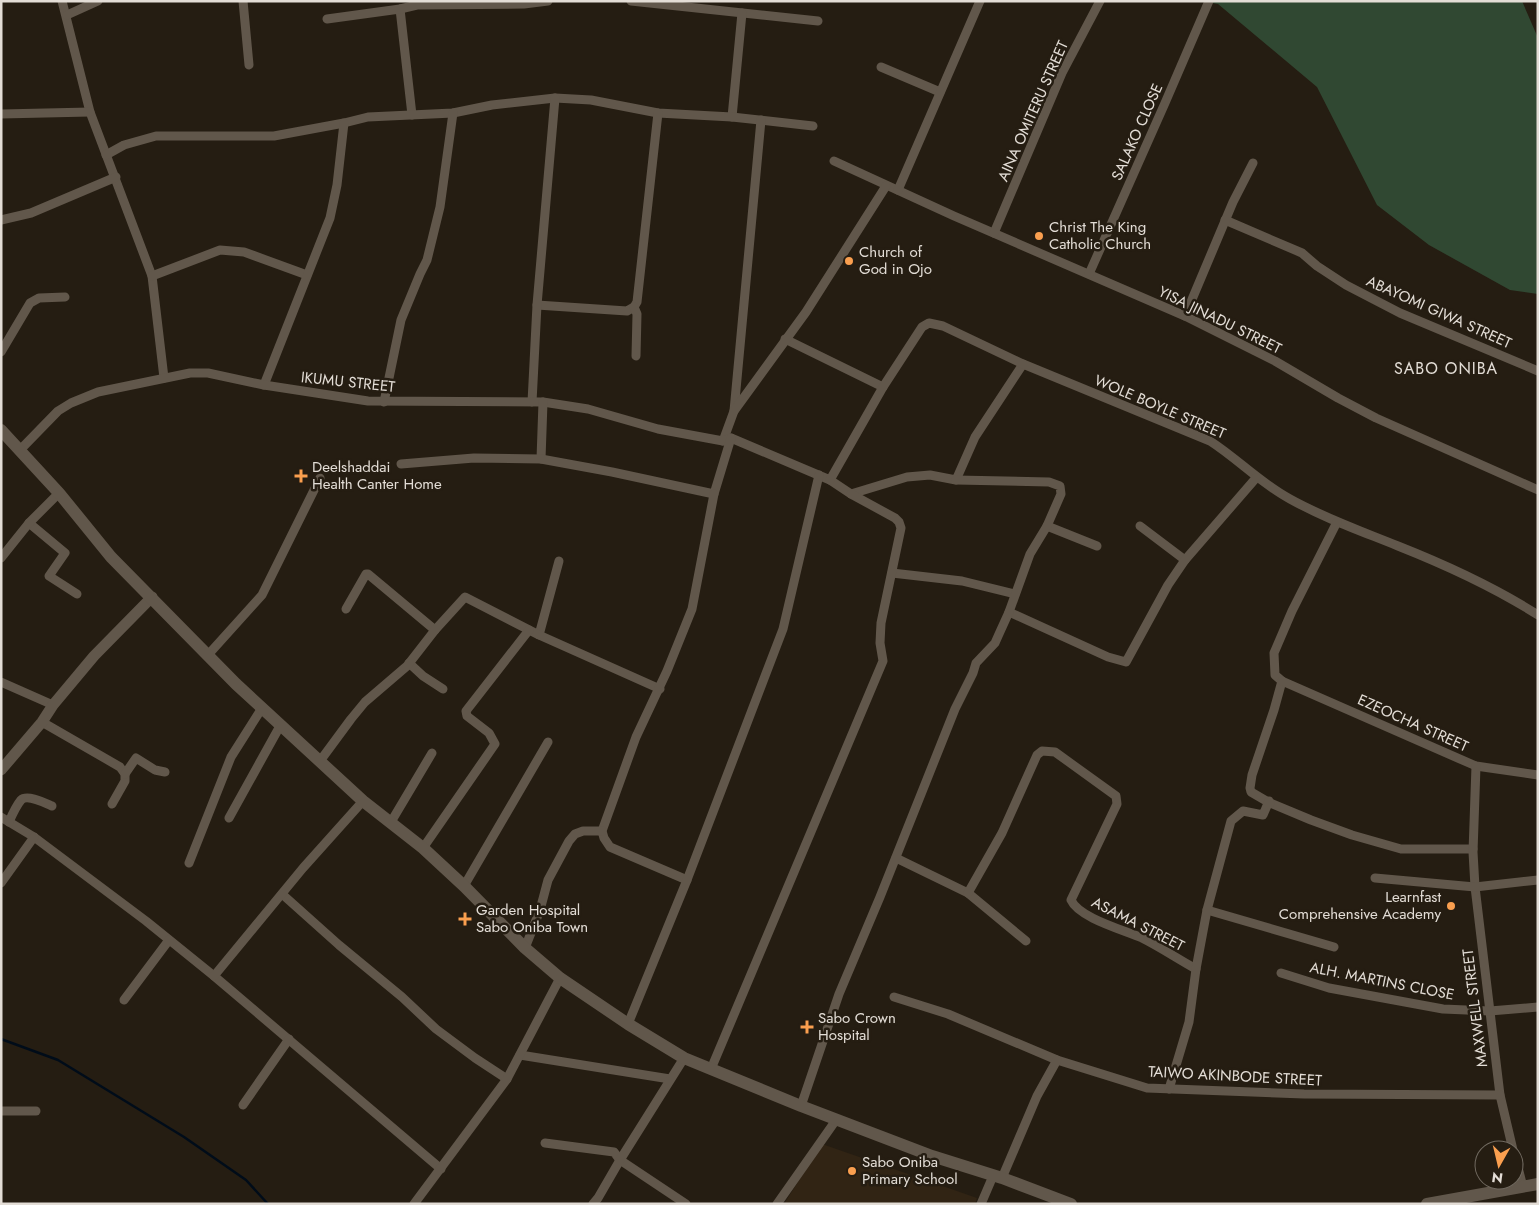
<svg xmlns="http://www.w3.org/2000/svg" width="1539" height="1205" font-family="Jost,sans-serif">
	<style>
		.built { fill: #312414 }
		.green { fill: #304832 }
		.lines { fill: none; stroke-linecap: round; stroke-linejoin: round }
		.stream { stroke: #000c19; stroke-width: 2.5 }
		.minor { stroke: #61574b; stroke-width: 9 }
		.tertiary { stroke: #61574b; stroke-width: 11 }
		.secondary { stroke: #61574b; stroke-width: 12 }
		.poi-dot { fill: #fa9f4f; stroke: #251d12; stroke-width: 2 }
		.labels { text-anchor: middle; stroke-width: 5; stroke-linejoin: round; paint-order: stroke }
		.street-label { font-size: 15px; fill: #e3ddd6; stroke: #251d12 }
		.poi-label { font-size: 15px; fill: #e3ddd6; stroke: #251d12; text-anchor: start }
		.neighbourhood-label { font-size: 16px; letter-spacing: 1px; fill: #e3ddd6; stroke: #251d12 }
	</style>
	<rect width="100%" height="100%" fill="#251d12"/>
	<!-- built -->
	<polygon class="built" points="822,1144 977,1198 975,1204 784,1204"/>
	<!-- green -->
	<polygon class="green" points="1200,1 1522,1 1538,38 1538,294 1510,290 1429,245 1377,205 1317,87 1218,4"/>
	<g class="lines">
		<!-- stream -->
		<polyline class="stream" points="1,1039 58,1060 184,1137 246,1180 268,1204"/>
		<!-- minor -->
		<g class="minor">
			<polyline points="62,1 90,112 152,276 164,378"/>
			<polyline points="243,1 249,65"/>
			<polyline points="631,1 818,21"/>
			<polyline points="400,9 412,115"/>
			<polyline points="67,15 98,1"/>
			<polyline points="327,19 400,9 417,5 524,4 548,1"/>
			<polyline points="881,67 940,92"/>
			<polyline points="1,114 90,112"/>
			<polyline points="732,117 742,13"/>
			<polyline points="106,155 124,145 156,136 274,136 344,123 368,117 453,113 492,105 555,98 591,100 658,113 732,117 813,126"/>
			<polyline points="834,161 954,216 1185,316 1275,361 1338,398 1376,418 1538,490"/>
			<polyline points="898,190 980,1"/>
			<polyline points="1,220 31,213 116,177"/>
			<polyline points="1225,220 1302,253 1317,266 1346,285 1400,313 1538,371"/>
			<polyline points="994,233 1062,73 1100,1"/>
			<polyline points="1089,274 1165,103 1209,1"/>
			<polyline points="152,276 220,250 244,252 307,275"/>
			<polyline points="537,305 627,311 634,307 637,302 658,113"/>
			<polyline points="634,307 637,314 636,356"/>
			<polyline points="1185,316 1233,202 1253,163"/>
			<polyline points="785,339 883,387"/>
			<polyline points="1,352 30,303 39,298 65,297"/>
			<polyline points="264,385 330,218 337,185 344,123"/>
			<polyline points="384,402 401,320 420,274 427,260 440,207 453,113"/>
			<polyline points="532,402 537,305 555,98"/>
			<polyline points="734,411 761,120"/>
			<polyline points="723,441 734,411 806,312 886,186"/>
			<polyline points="20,450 58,411 71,403 98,392 190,373 208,373 264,385 368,401 543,402 588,409 658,429 723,441 731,438 830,480 851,494 907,477 930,475 956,480 975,437 1023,364"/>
			<polyline points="541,459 543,402"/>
			<polyline points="401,464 474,458 541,459 612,472 714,494 731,438"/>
			<path d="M830,480L883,387L922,327L929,323L943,326L1023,364L1210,441C1238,459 1260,483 1290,499C1324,518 1361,531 1398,546C1446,565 1494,587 1538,615"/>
			<polyline points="1337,522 1292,611 1274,653 1275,675 1282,681 1274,710 1252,775 1250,788 1251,792 1270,803 1311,820 1352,835 1401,849 1473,849"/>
			<polyline points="29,523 65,553 49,576 77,594"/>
			<polyline points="1047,526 1097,546"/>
			<polyline points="1140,526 1185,560"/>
			<polyline points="1,558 29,523 59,493"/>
			<polyline points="892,573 962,581 1015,594"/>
			<polyline points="346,609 366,574 368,574 435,630"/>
			<polyline points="1009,612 1108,657 1126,662 1168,585 1185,560 1256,478"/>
			<polyline points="539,635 559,561"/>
			<polyline points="207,656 262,595 320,478"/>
			<polyline points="409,663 423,676 443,689"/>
			<polyline points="1282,681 1476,766 1538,775"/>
			<polyline points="1,682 53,705"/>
			<polyline points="42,722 120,767 125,774 125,781 112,804"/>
			<polyline points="320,761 351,719 365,702 407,666 435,630 465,597 539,635 660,689"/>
			<polyline points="1476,766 1473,852 1475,887 1500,1095 1513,1150"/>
			<polyline points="125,774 136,758 155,770 165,772"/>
			<polyline points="1,817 34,837 146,921 214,976 441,1169"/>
			<polyline points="229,818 280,726"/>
			<path d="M9,822C12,815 16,806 21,800C27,794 45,803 52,806"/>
			<polyline points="391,822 432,753"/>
			<polyline points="423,848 495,744 489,733 467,716 466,711 529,630"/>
			<polyline points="896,858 968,893 1026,941"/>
			<polyline points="189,863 231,757 262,708"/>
			<polyline points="1375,878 1475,887 1538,880"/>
			<polyline points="687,880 610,847 604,838 602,831 636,737 667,671 692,609 714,494"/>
			<polyline points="1,883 34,837"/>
			<polyline points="464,886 548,742"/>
			<path d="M968,893L1002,833L1037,755L1042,751L1055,752L1116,796L1117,804L1071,900C1079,918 1124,930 1142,938C1160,947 1178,959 1196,969"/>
			<polyline points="282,894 339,945 402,997 436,1029 475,1058 507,1079"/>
			<polyline points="1207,910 1334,947"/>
			<polyline points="525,948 540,910 548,880 569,841 575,834 583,831 602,831"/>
			<polyline points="1281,973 1329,988 1443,1009 1490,1011 1538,1007"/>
			<polyline points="214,976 303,868 363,801"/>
			<polyline points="894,997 948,1014 1057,1060 1147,1088 1304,1094 1500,1095"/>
			<polyline points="124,1000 169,940"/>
			<polyline points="628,1024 687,880 783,629 819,475"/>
			<polyline points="520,1055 670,1079"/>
			<polyline points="711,1069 883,661 880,643 881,623 901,528 899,522 895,518 851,494"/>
			<polyline points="1169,1089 1189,1022 1196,969 1207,910 1231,821 1243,811 1263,815 1269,801 1270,803"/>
			<polyline points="243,1105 289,1039"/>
			<polyline points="801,1106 839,994 880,897 955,709 973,673 976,663 995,643 999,634 1009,612 1030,554 1047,526 1061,494 1060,486 1049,482 956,480"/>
			<polyline points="1,1111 36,1111"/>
			<polyline points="545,1143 614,1152 620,1160 686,1204"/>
			<polyline points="1514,1152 1523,1187"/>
			<polyline points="1002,1178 1037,1096 1057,1060"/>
			<polyline points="414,1204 507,1079 560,978"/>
			<polyline points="593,1204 598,1198 620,1160 684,1058"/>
			<polyline points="777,1204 836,1120"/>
			<polyline points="981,1204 993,1176"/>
		</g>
		<!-- tertiary -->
		<polyline class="tertiary" points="1,770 42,722 53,705 94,656 152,597"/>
		<!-- secondary -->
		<g class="secondary">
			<polyline points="1,430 59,493 111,557 236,684 363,801 423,848 464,886 525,948 560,978 628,1024 684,1058 801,1106 932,1156 1002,1178 1071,1204"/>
			<polyline points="1427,1204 1538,1184"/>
		</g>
	</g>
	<!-- markers -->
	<g class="poi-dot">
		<circle cx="1039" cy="236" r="5"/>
		<circle cx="849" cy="261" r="5"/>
		<path d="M298.5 468.5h5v5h5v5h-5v5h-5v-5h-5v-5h5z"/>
		<circle cx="1451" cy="906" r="5"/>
		<path d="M462.5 911.5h5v5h5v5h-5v5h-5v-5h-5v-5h5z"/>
		<path d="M804.5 1019.5h5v5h5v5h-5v5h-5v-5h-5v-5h5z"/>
		<circle cx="852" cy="1171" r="5"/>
	</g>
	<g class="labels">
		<!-- street labels -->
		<g class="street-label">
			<text transform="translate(1033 111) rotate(-66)" y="5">AINA OMITERU STREET</text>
			<text transform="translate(1137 132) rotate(-66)" y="5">SALAKO CLOSE</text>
			<text transform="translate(1439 312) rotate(24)" y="5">ABAYOMI GIWA STREET</text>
			<text transform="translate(1220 320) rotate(26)" y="5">YISA JINADU STREET</text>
			<text transform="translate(348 382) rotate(6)" y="5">IKUMU STREET</text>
			<text transform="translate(1160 407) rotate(23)" y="5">WOLE BOYLE STREET</text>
			<text transform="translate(1413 723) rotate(24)" y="5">EZEOCHA STREET</text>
			<text transform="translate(1138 924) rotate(27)" y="5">ASAMA STREET</text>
			<text transform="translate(1382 981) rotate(11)" y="5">ALH. MARTINS CLOSE</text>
			<text transform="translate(1475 1008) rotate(-97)" y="5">MAXWELL STREET</text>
			<text transform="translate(1235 1076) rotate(3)" y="5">TAIWO AKINBODE STREET</text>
		</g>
		<!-- poi labels -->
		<g class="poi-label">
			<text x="1049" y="232">Christ The King<tspan x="1049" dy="17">Catholic Church</tspan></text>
			<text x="859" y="257">Church of<tspan x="859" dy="17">God in Ojo</tspan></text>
			<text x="312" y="472">Deelshaddai<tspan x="312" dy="17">Health Canter Home</tspan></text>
			<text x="1441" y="902" text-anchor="end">Learnfast<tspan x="1441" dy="17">Comprehensive Academy</tspan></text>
			<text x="476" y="915">Garden Hospital<tspan x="476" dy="17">Sabo Oniba Town</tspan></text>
			<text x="818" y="1023">Sabo Crown<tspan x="818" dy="17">Hospital</tspan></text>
			<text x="862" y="1167">Sabo Oniba<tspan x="862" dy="17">Primary School</tspan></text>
		</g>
		<!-- neighbourhood labels -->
		<g class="neighbourhood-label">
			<text x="1446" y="374">SABO ONIBA</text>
		</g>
	</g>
	<!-- border -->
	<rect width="1539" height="1205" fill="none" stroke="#e3ddd6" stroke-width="5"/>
	<!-- north arrow -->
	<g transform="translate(1499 1165) rotate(188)"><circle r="24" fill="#251d12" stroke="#716a60"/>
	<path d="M0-4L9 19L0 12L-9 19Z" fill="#fa9f4f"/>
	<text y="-8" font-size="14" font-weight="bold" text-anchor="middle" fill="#e3ddd6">N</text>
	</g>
</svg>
